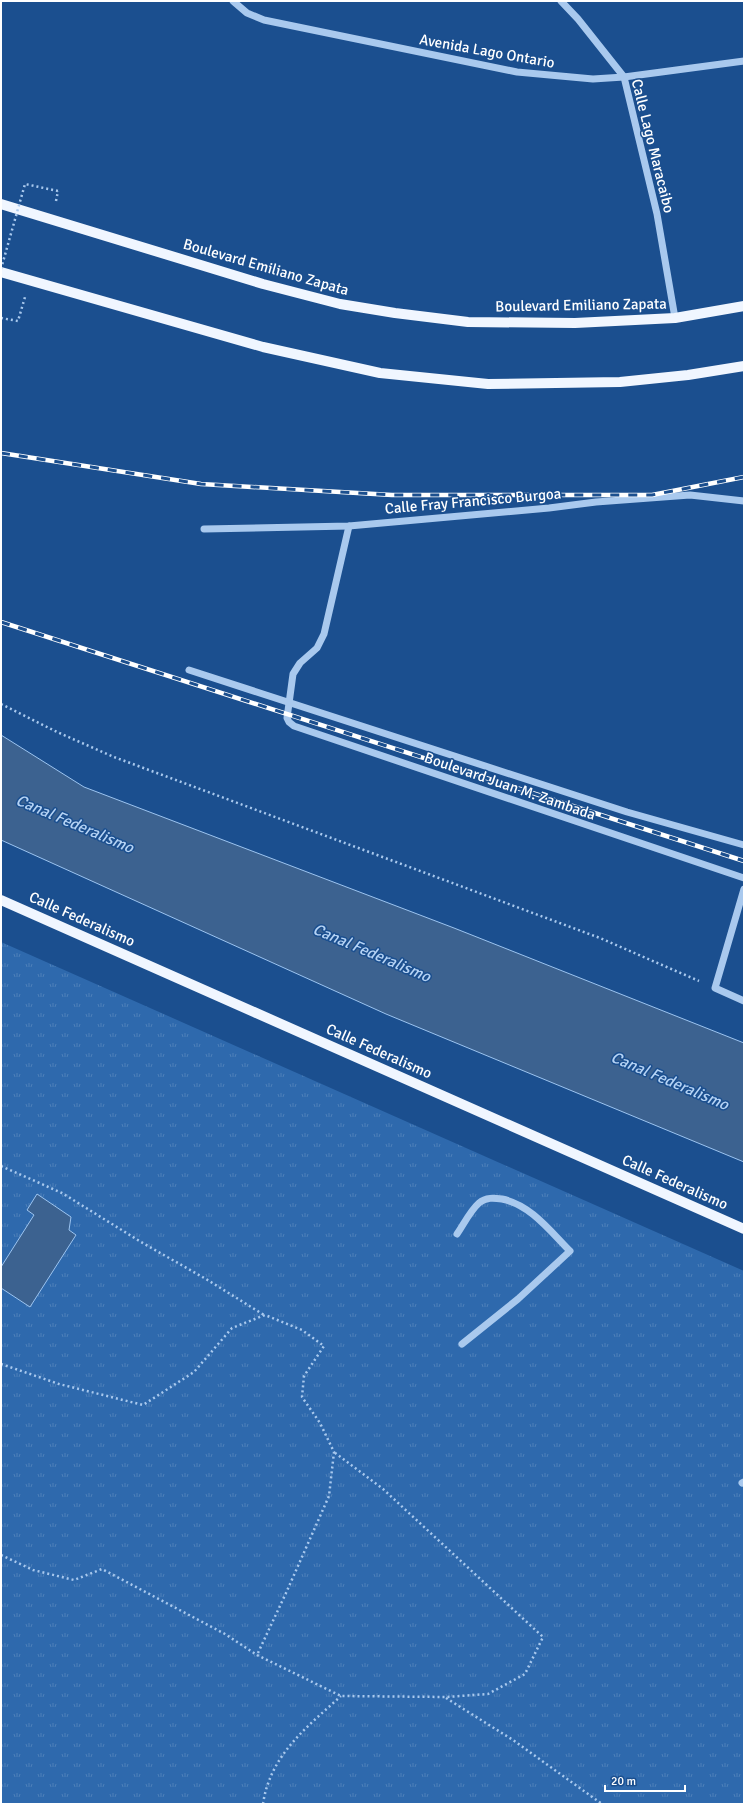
<svg xmlns="http://www.w3.org/2000/svg" width="745" height="1805" font-family="Signika,sans-serif">
	<style>
		.grass { fill: url(#grass-tufts) }
		.water { fill: #3c6290; stroke: #9cc4f0 }
		.lines { fill: none; stroke-linecap: round; stroke-linejoin: round }
		.path { stroke: #a9c9ee; stroke-width: 2.5; stroke-dasharray: 2 3; stroke-linecap: butt }
		.minor { stroke: #a9c9ee; stroke-width: 7 }
		.major { stroke: #f0f6ff; stroke-width: 10 }
		.rail-casing { stroke: #fff; stroke-width: 4.5 }
		.rail { stroke: #1b4f8f; stroke-width: 3; stroke-dasharray: 9; stroke-linecap: butt }
		.path-bridge { stroke: #a9c9ee; stroke-width: 2.5; stroke-dasharray: 2 3; stroke-linecap: butt }
		.labels { text-anchor: middle; stroke-width: 3; stroke-linejoin: round; paint-order: stroke }
		.street-label { font-size: 15px; fill: #fff; stroke: #1b4f8f }
		.water-label { font-size: 16px; font-style: italic; fill: #b5d3f5; stroke: #1b4f8f }
	</style>
	<defs>
		<pattern id="grass-tufts" width="24" height="20" patternUnits="userSpaceOnUse"><rect width="24" height="20" fill="#2e69ad"/><path d="M3 7l-1-3M5 7V3M7 7l1-3M15 17l-1-3M17 17v-4M19 17l1-3" fill="none" stroke="#4d80b9"/></pattern>
	</defs>
	<rect width="100%" height="100%" fill="#1b4f8f"/>
	<!-- grass -->
	<polygon class="grass" points="1,942 744,1271 744,1804 1,1804"/>
	<!-- water -->
	<g class="water">
		<polygon points="1,735 84,787 454,928 744,1043 744,1162 386,1014 1,840"/>
		<polygon points="37,1194 71,1217 69,1230 76,1235 30,1307 1,1288 1,1267 34,1215 27,1210"/>
	</g>
	<g class="lines">
		<!-- path -->
		<g class="path">
			<polyline points="56,201 58,191"/>
			<polyline points="1,318 18,321 25,297"/>
			<polyline points="1,704 57,732 114,757 600,938 699,981"/>
			<polyline points="1,1166 62,1193 141,1242 206,1279 264,1315"/>
			<polyline points="1,1364 59,1384 143,1405 194,1372 232,1328 265,1315 302,1330 324,1346 304,1376 302,1397 320,1423 334,1452 329,1496 286,1593 257,1655"/>
			<polyline points="1,1555 33,1570 74,1580 102,1569 225,1634 257,1655 341,1696 446,1697 488,1694 525,1674 543,1637 383,1489 334,1452"/>
			<polyline points="446,1698 513,1740 602,1804"/>
			<path d="M263,1804C270,1755 307,1727 341,1696"/>
		</g>
		<!-- minor -->
		<g class="minor">
			<polyline points="233,1 247,13 264,20 517,72 593,79 624,77 744,61"/>
			<polyline points="561,1 578,19 624,77 657,214 675,318"/>
			<polyline points="349,526 324,634 317,648 300,663 293,674 287,718 289,722 294,726 744,878"/>
			<polyline points="204,529 349,526 549,508 596,502 690,495 744,501"/>
			<polyline points="189,670 627,812 744,845"/>
			<polyline points="744,889 715,988 744,1001"/>
			<path d="M457,1234C464,1224 470,1211 479,1203C486,1197 494,1198 502,1199C531,1205 550,1231 570,1251L518,1299L462,1344"/>
			<polyline points="742,1483 744,1482"/>
		</g>
		<!-- major -->
		<g class="major">
			<polyline points="1,204 263,284 340,304 395,313 468,322 575,323 675,318 744,306"/>
			<polyline points="1,272 263,347 380,373 488,384 620,382 688,375 744,366"/>
			<polyline points="1,900 744,1229"/>
		</g>
		<!-- rail casing -->
		<g class="rail-casing">
			<g id="rail">
				<polyline points="1,453 201,484 392,495 652,495 744,477"/>
				<polyline points="1,622 744,861"/>
			</g>
		</g>
		<!-- rail -->
		<use href="#rail" class="rail"/>
		<!-- path-bridge -->
		<polyline class="path-bridge" points="1,269 25,184 58,191"/>
	</g>
	<g class="labels">
		<!-- street labels -->
		<g class="street-label">
			<text transform="translate(487 51) rotate(10)" y="5">Avenida Lago Ontario</text>
			<text transform="translate(653 146) rotate(76)" y="5">Calle Lago Maracaibo</text>
			<text transform="translate(266 267) rotate(16)" y="5">Boulevard Emiliano Zapata</text>
			<text transform="translate(581 305) rotate(-1)" y="5">Boulevard Emiliano Zapata</text>
			<text transform="translate(473 501) rotate(-5)" y="5">Calle Fray Francisco Burgoa</text>
			<text transform="translate(510 786) rotate(19)" y="5">Boulevard Juan M. Zambada</text>
			<text transform="translate(82 919) rotate(24)" y="5">Calle Federalismo</text>
			<text transform="translate(379 1051) rotate(24)" y="5">Calle Federalismo</text>
			<text transform="translate(675 1182) rotate(24)" y="5">Calle Federalismo</text>
		</g>
		<!-- water labels -->
		<g class="water-label">
			<text transform="translate(75 823) rotate(23)" y="6">Canal Federalismo</text>
			<text transform="translate(372 952) rotate(23)" y="6">Canal Federalismo</text>
			<text transform="translate(670 1080) rotate(23)" y="6">Canal Federalismo</text>
		</g>
	</g>
	<!-- border -->
	<rect width="745" height="1805" fill="none" stroke="#ffffff" stroke-width="4"/>
	<!-- scale -->
	<path d="M605 1785v6h80v-6" fill="none" stroke="#ffffff" stroke-width="2"/>
	<text x="611" y="1785" font-size="12" fill="#ffffff" stroke="#1b4f8f" stroke-width="3" paint-order="stroke">20 m</text>
</svg>
